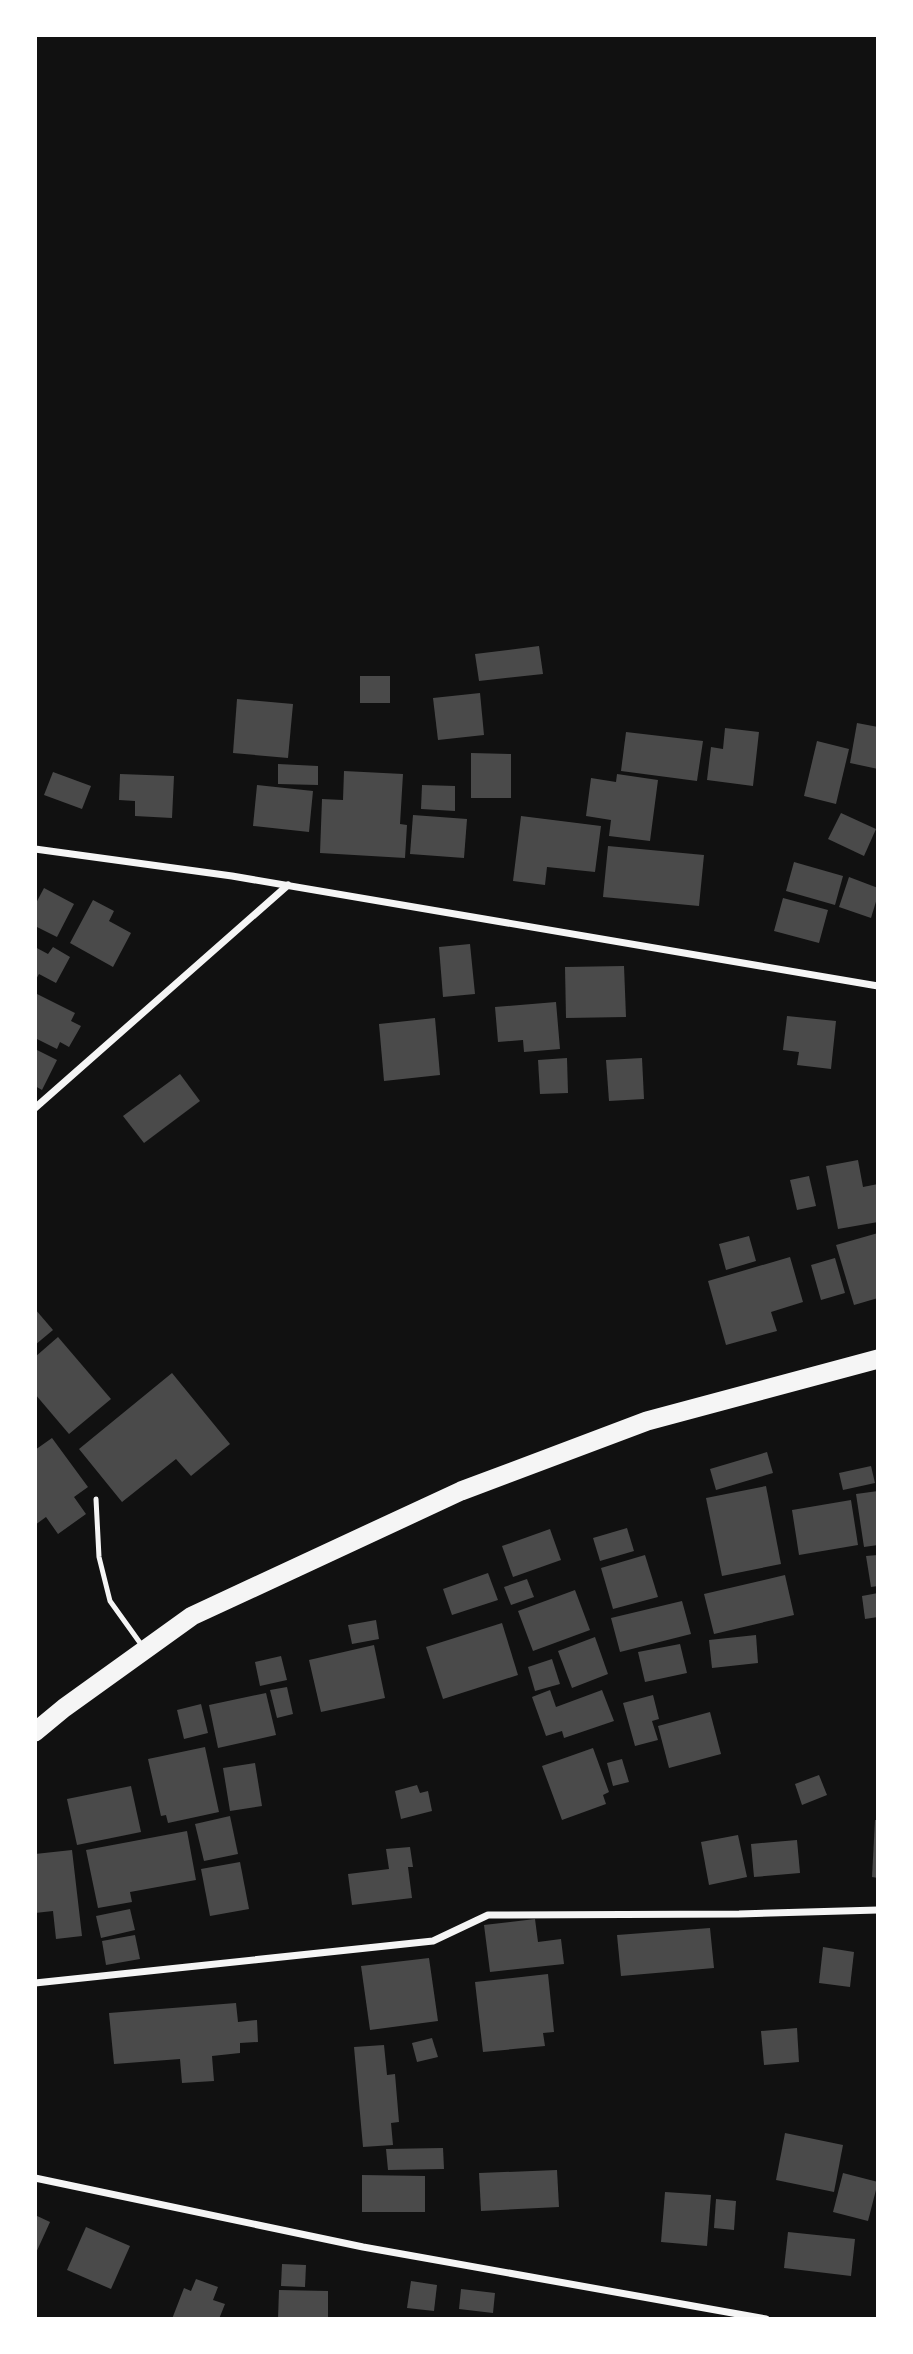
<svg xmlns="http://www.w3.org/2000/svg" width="913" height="2354" font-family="Barlow,sans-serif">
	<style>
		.building { fill: #4a4a4a }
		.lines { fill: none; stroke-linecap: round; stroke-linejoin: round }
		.service { stroke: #f5f5f5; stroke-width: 5 }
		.minor { stroke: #f5f5f5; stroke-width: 7 }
		.trunk { stroke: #f5f5f5; stroke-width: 19 }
	</style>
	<rect width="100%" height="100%" fill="#111"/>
	<!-- building -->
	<g class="building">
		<polygon points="539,646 543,674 479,681 475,654"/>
		<rect x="360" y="676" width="30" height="27"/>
		<polygon points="480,693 484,735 438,740 433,698"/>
		<polygon points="237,699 293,704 288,758 233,753"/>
		<polygon points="857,723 878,727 878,769 850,763"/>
		<polygon points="725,728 759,732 753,786 707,780 711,747 723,749"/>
		<polygon points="626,732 703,741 697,781 621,771"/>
		<polygon points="817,741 849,749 836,804 804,796"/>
		<polygon points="471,753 511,754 511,798 471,798"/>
		<polygon points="278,764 318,766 318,785 278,784"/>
		<polygon points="344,771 403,774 400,824 407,825 405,858 320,853 322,799 343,800"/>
		<polygon points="53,772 91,786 82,809 44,795"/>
		<polygon points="120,774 174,776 172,818 135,816 135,801 119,800"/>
		<polygon points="617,774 658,780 650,841 609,836 611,820 586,816 591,778 616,782"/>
		<polygon points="257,785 313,791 309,832 253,826"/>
		<polygon points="422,785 455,786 455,811 421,809"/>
		<polygon points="841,813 876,829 864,856 828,839"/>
		<polygon points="413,815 467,819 464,858 410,854"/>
		<polygon points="521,816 601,826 595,872 547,867 545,885 513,881"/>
		<polygon points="608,846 704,855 699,906 603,897"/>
		<polygon points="794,862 843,876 835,905 786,891"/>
		<polygon points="849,877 878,888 878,895 871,918 839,907"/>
		<polygon points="44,888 74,904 57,937 35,926 35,905"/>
		<polygon points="783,898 828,910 819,943 774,931"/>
		<polygon points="93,900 114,911 109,921 131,933 113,967 70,943"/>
		<polygon points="470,944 475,994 443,997 439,947"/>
		<polygon points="35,947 48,954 53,947 70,957 56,983 39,974 35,981"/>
		<polygon points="624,966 626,1017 566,1018 565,967"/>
		<polygon points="35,993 75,1013 71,1021 81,1026 69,1047 60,1042 57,1049 35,1038"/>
		<polygon points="556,1002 560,1049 524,1052 523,1040 498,1042 495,1007"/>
		<polygon points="787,1016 836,1021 831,1069 797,1065 799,1052 783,1050"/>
		<polygon points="435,1018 440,1075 384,1081 379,1024"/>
		<polygon points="35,1049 57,1060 42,1090 35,1086"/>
		<polygon points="567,1058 568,1093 540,1094 538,1060"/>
		<polygon points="642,1058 644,1099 609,1101 606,1060"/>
		<polygon points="180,1074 200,1101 144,1143 123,1116"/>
		<polygon points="858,1160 863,1187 878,1184 878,1222 838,1229 826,1166"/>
		<polygon points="809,1176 816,1206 797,1210 790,1180"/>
		<polygon points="878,1233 878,1298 854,1305 836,1245"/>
		<polygon points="749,1236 756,1261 726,1270 719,1244"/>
		<polygon points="790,1257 803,1302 771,1312 777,1331 726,1345 708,1281"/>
		<polygon points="835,1258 845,1293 821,1300 811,1265"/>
		<polygon points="35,1309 53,1330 35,1345"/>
		<polygon points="58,1337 111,1399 69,1434 35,1394 35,1357"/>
		<polygon points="172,1373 230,1444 191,1476 176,1459 122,1502 79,1449"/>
		<polygon points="52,1438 88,1487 74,1497 86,1514 58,1534 46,1517 35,1525 35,1450"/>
		<polygon points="767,1452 773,1473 716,1490 710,1469"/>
		<polygon points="871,1466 875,1483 843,1490 839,1473"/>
		<polygon points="766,1486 781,1564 722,1576 706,1498"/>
		<polygon points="878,1491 878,1545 864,1547 856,1494"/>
		<polygon points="851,1500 858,1545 799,1555 792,1510"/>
		<polygon points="627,1528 634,1551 600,1561 593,1538"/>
		<polygon points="550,1529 561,1560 513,1577 502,1546"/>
		<polygon points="645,1555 658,1597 613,1609 601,1568"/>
		<polygon points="878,1555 878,1586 871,1587 866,1556"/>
		<polygon points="488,1573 498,1600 452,1615 443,1589"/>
		<polygon points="785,1575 794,1615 714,1634 704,1594"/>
		<polygon points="527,1579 534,1597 511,1605 504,1587"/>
		<polygon points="575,1590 590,1630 533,1651 518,1611"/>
		<polygon points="878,1593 878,1617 865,1619 862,1596"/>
		<polygon points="682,1601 691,1634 620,1652 611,1618"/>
		<polygon points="376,1620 379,1639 352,1644 348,1625"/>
		<polygon points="502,1623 518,1675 443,1699 426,1647"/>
		<polygon points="756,1635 758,1663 712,1668 709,1640"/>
		<polygon points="595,1637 608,1674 572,1688 558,1651"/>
		<polygon points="680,1644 687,1673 645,1682 638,1652"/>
		<polygon points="374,1645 385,1698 321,1712 309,1660"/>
		<polygon points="281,1656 287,1680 260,1686 255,1662"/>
		<polygon points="552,1659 560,1684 535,1691 528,1667"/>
		<polygon points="287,1687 293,1714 277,1718 270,1690"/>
		<polygon points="550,1690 556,1707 602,1690 614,1721 564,1738 562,1731 546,1736 532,1697"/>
		<polygon points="266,1693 276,1735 218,1748 209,1705"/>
		<polygon points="653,1695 659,1719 652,1721 658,1740 635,1746 623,1703"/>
		<polygon points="201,1704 208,1733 184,1739 177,1710"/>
		<polygon points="710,1712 721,1754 669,1768 658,1726"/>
		<polygon points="205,1747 219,1812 168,1823 166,1815 161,1816 148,1759"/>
		<polygon points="593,1748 609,1792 603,1795 606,1804 562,1820 542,1766"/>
		<polygon points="622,1759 629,1782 613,1786 607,1763"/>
		<polygon points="255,1763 262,1806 230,1811 223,1768"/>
		<polygon points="819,1775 827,1795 802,1805 795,1784"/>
		<polygon points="417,1785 420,1793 428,1791 432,1811 401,1819 395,1791"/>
		<polygon points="131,1786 141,1832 77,1845 67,1799"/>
		<polygon points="230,1816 238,1854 204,1861 195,1824"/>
		<polygon points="875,1820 878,1820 878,1878 872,1877"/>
		<polygon points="187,1831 196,1880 130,1892 132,1902 98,1908 86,1850"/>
		<polygon points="738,1835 747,1877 709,1885 701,1842"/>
		<polygon points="797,1840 800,1873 754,1877 751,1844"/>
		<polygon points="410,1847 413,1867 408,1867 412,1898 352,1905 348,1874 389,1869 386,1849"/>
		<polygon points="72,1850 82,1936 56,1939 53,1911 35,1913 35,1854"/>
		<polygon points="240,1862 249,1909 210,1916 201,1869"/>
		<polygon points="130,1909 135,1930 101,1938 96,1916"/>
		<polygon points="535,1919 538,1942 561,1939 564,1964 490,1972 484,1925"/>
		<polygon points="710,1928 714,1968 621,1976 617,1935"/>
		<polygon points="135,1935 140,1959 106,1965 102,1941"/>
		<polygon points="823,1947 854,1952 850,1987 819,1983"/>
		<polygon points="429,1958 438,2021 370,2030 361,1966"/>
		<polygon points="548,1974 554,2032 543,2033 545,2046 483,2052 475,1982"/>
		<polygon points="236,2003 238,2022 257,2020 258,2042 240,2043 240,2053 212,2056 214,2081 182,2083 180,2059 114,2064 109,2013"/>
		<polygon points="797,2028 799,2062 764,2065 761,2031"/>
		<polygon points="432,2038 438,2057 417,2062 412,2043"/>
		<polygon points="384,2045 387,2075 395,2074 399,2122 391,2123 393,2145 363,2147 354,2047"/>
		<polygon points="785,2133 843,2145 834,2192 776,2180"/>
		<polygon points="443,2148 444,2169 388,2170 386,2149"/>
		<polygon points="557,2170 559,2207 481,2211 479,2173"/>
		<polygon points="843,2173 878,2182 868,2221 833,2212"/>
		<polygon points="362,2175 425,2176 425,2212 362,2212"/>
		<polygon points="665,2192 711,2195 707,2246 661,2242"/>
		<polygon points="716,2199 736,2201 734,2230 714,2228"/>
		<polygon points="35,2215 50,2222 35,2255"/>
		<polygon points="86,2227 130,2246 111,2289 67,2270"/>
		<polygon points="788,2232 855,2239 851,2276 784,2268"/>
		<polygon points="282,2264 306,2265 305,2287 281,2286"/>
		<polygon points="196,2279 218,2287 213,2300 225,2304 219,2319 172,2319 184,2288 191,2291"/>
		<polygon points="411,2281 437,2285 434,2311 407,2308"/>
		<polygon points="461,2289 495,2293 493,2313 459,2309"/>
		<polygon points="279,2290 328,2291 328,2319 278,2319"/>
	</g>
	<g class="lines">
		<!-- service -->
		<polyline class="service" points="96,1499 99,1557 110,1601 143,1647"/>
		<!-- minor -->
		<g class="minor">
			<polyline points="35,849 232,876 878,986"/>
			<polyline points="35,1108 288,885"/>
			<polyline points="35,1983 433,1941 488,1915 739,1914 878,1910"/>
			<polyline points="35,2178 363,2247 766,2319"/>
		</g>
		<!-- trunk -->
		<polyline class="trunk" points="35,1732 64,1708 192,1616 461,1491 647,1421 878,1359"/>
	</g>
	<!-- border -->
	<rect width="913" height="2354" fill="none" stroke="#ffffff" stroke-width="74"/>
</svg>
